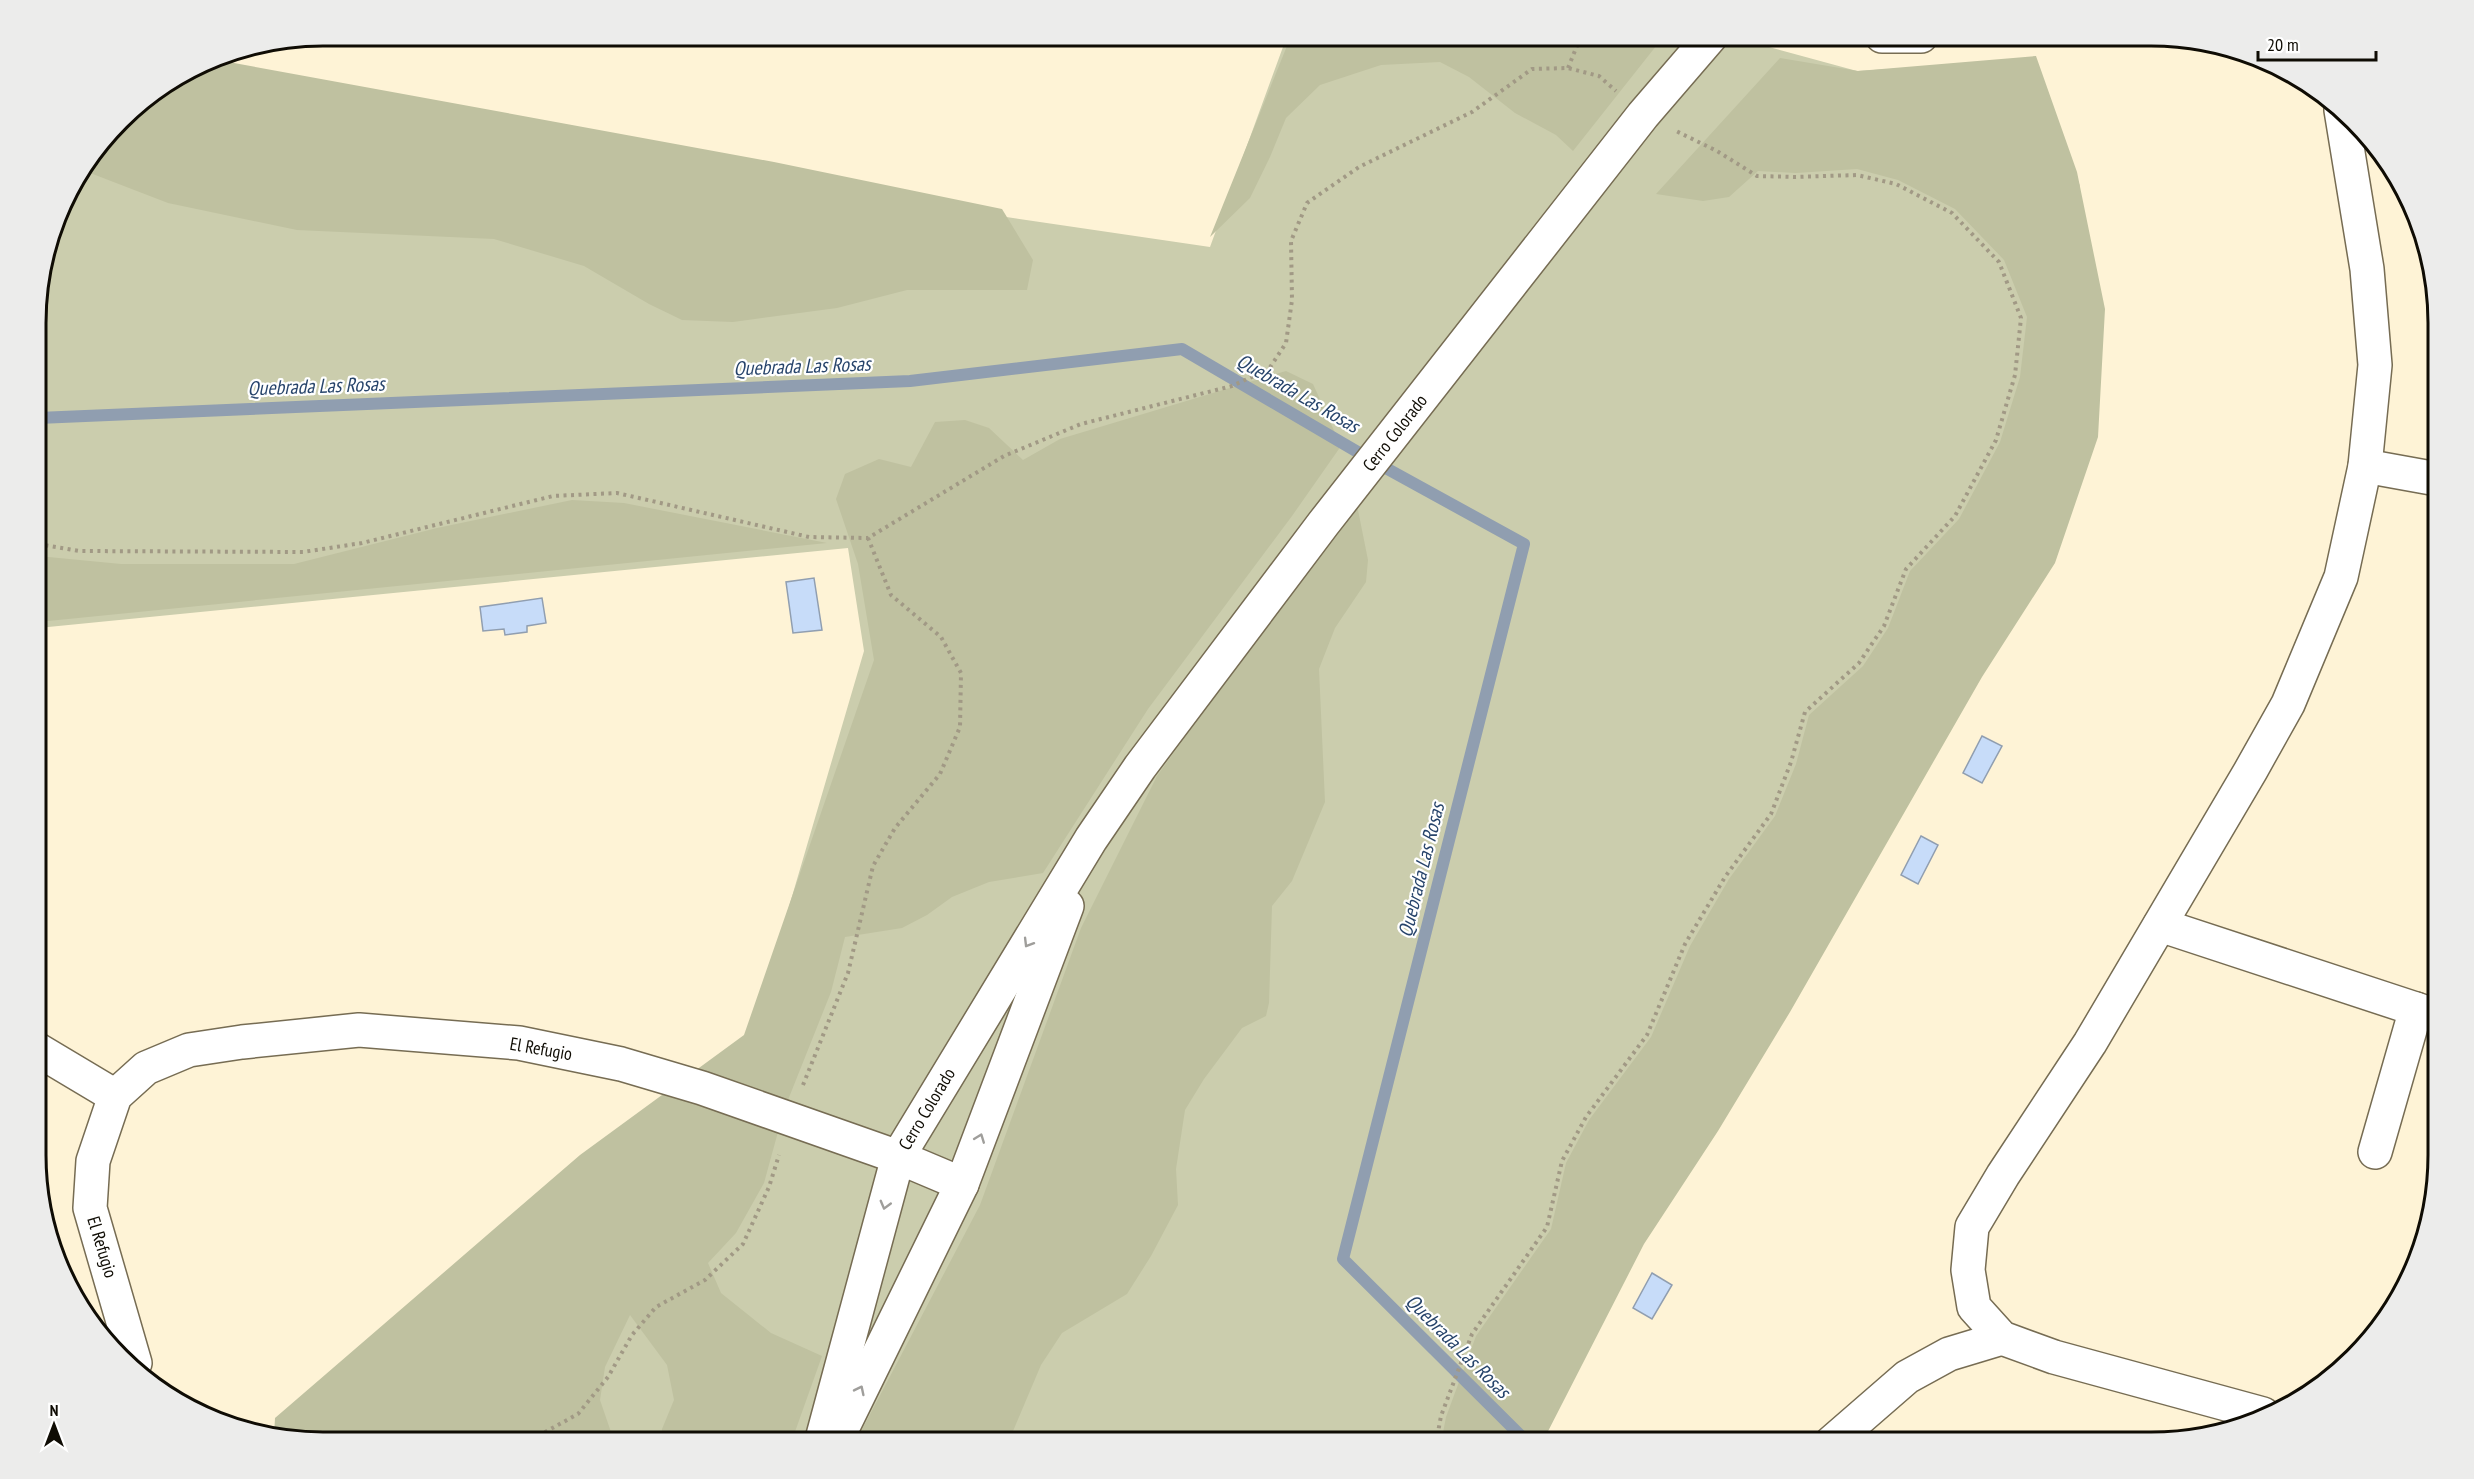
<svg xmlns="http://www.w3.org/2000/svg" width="2474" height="1479" font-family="'PT Sans Narrow',sans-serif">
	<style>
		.green { fill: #cbcdad }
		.forest { fill: #bfc1a0 }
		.water { fill: #c7dcf9; stroke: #909eb0; stroke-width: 1.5 }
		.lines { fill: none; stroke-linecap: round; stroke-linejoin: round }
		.stream { stroke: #909eb0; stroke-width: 12 }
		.minor-casing { stroke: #766c53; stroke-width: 36 }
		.path { stroke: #a19985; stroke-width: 4; stroke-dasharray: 3 4.5; stroke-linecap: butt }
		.minor { stroke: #fff; stroke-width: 33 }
		.oneway { stroke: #9f9e9b }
		.labels { text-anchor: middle; stroke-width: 4.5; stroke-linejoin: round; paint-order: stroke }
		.street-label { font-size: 18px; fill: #0f0c04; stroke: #fff }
		.water-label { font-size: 20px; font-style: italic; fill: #27446b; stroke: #fff }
		.rim { fill: none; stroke: #0f0c04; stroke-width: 3 }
	</style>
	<rect width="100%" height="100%" fill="#fef3d6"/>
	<!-- green -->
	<polygon class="green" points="1287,36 1729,36 1857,71 2034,60 2080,186 1980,677 1639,1250 1539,1443 323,1443 749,1043 864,651 848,548 38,628 38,286 66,196 134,108 993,215 1210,247"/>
	<!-- forest -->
	<g class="forest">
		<polygon points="1291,36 1664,36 1573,151 1556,135 1515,113 1469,77 1440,62 1381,65 1320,85 1286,118 1270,157 1250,198 1210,237"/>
		<polygon points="2036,56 2077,172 2105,309 2098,437 2055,563 1982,677 1790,1012 1718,1131 1644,1244 1542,1443 1441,1443 1446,1417 1476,1336 1551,1229 1566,1163 1589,1120 1651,1037 1690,946 1729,879 1775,816 1796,764 1809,715 1863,666 1888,628 1910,571 1959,519 2000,442 2020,377 2027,317 2004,260 1955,209 1898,180 1857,169 1796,173 1758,171 1729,197 1703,201 1656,194 1780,58 1858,71"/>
		<polygon points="212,59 774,162 1002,209 1033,260 1027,290 907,290 837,308 733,322 682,320 649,304 584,266 494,239 297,230 168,203 85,171 134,108"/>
		<polygon points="1286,371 1313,384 1341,446 1292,516 1148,709 1043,873 989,882 952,897 927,915 902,928 845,937 831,992 784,1110 764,1183 736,1233 708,1263 721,1293 771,1333 822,1356 791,1443 661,1443 662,1429 674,1400 667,1365 630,1315 605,1367 600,1400 612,1435 609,1443 323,1443 274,1436 275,1418 580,1155 744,1035 874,660 858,564 836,499 845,474 879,459 911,467 935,422 965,420 989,428 1023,460 1060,439"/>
		<polygon points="572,500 624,503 827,543 38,622 38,556 121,564 294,564 437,528"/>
		<polygon points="1356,500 1368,560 1366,582 1335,628 1319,669 1325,802 1292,881 1272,906 1269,1003 1266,1016 1242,1028 1204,1079 1185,1110 1176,1169 1178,1205 1151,1256 1127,1294 1062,1333 1041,1365 1008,1443 855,1443 980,1205 1081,928 1157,776"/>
	</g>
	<!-- water -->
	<g class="water">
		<polygon points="814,578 822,630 793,633 786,582"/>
		<polygon points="542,598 546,623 527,626 527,632 505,635 504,629 483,631 480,607"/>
		<polygon points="1982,736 2002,746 1982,783 1963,773"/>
		<polygon points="1921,836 1938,845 1918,884 1901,875"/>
		<polygon points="1652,1273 1672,1285 1652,1319 1633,1308"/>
	</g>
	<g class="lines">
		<!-- stream -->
		<polyline class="stream" points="38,418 910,381 1182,349 1373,461 1524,544 1343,1259 1528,1443"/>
		<!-- minor casing -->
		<g class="minor-casing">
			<g id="minor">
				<polyline points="1882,36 1921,36"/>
				<polyline points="2365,466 2437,479"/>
				<polyline points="2160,925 2437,1016"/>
				<polyline points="38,1050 115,1096"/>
				<polyline points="2375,1152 2416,1009"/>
				<polyline points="135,1363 90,1208 93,1161 115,1096 146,1068 189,1050 242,1042 359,1030 519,1043 621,1064 702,1088 898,1157 962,1184"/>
				<polyline points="2263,1414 2054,1357 2002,1338 1974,1307 1968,1270 1972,1227 2003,1175 2090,1043 2251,770 2288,704 2341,577 2365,466 2375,365 2367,269 2341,110"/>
				<polyline points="837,1439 962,1184 1067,906"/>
				<polyline points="821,1443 898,1157 1091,839 1140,767 1323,524 1643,115 1711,36"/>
				<polyline points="1831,1443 1907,1377 1949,1354 2002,1338"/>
			</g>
		</g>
		<!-- path -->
		<g class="path">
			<polyline points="1568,68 1581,36"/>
			<polyline points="38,544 79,551 303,552 362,543 553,496 617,493 809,537 868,538 1004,456 1081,424 1232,386 1269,369 1286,343 1292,300 1291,241 1307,203 1359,167 1472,112 1532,69 1568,68 1599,76 1616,91"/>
			<polyline points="803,1085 848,973 873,866 895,828 940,774 960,727 961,673 941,637 891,595 868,538"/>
			<polyline points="525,1443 578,1414 608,1377 632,1335 656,1307 705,1280 743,1244 769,1187 779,1155"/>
			<polyline points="1436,1443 1441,1416 1472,1334 1547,1227 1562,1161 1586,1117 1647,1035 1685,944 1725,877 1771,814 1791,762 1805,712 1859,663 1884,626 1906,569 1955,516 1996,440 2015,375 2021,318 1999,262 1952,213 1896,184 1857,175 1796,177 1757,176 1717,151 1676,131"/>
		</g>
		<!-- minor -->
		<use href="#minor" class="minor"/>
	</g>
	<!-- one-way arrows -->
	<defs><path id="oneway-chevron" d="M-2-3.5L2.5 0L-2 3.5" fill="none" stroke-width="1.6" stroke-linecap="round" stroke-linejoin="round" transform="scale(1.5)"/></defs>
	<g class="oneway">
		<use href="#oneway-chevron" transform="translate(1028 943) rotate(121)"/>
		<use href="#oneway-chevron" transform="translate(980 1138) rotate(-69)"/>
		<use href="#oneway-chevron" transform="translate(885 1205) rotate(105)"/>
		<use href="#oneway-chevron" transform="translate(860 1390) rotate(-64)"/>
	</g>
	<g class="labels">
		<!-- street labels -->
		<g class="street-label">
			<text transform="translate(1395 433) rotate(-52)" y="6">Cerro Colorado</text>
			<text transform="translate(541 1049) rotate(10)" y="6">El Refugio</text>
			<text transform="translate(927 1109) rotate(-59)" y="6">Cerro Colorado</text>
			<text transform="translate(102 1247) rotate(73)" y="6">El Refugio</text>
		</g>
		<!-- water labels -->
		<g class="water-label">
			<text transform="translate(802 366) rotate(-2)" y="7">Quebrada Las Rosas</text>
			<text transform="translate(316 386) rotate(-2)" y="7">Quebrada Las Rosas</text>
			<text transform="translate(1298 393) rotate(30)" y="7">Quebrada Las Rosas</text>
			<text transform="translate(1421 870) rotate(-76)" y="7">Quebrada Las Rosas</text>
			<text transform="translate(1458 1346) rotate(45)" y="7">Quebrada Las Rosas</text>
		</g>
	</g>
	<!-- crop -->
	<path d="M0 0H2474V1479H0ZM323 46H2151A277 277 0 0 1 2428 323V1155A277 277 0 0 1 2151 1432H323A277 277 0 0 1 46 1155V323A277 277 0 0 1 323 46Z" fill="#ececeb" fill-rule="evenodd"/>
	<path class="rim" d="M323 46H2151A277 277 0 0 1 2428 323V1155A277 277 0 0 1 2151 1432H323A277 277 0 0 1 46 1155V323A277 277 0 0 1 323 46Z"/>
	<!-- north arrow -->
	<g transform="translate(54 1425)" stroke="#ffffff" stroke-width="4.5" paint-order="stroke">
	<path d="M0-4.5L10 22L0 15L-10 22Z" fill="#0f0c04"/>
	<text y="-9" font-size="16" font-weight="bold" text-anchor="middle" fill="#0f0c04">N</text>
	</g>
	<!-- scale -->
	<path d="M2258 51v9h118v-9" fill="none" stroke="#0f0c04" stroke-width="3"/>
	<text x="2267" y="51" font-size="18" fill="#0f0c04" stroke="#ffffff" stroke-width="4.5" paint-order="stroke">20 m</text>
</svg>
